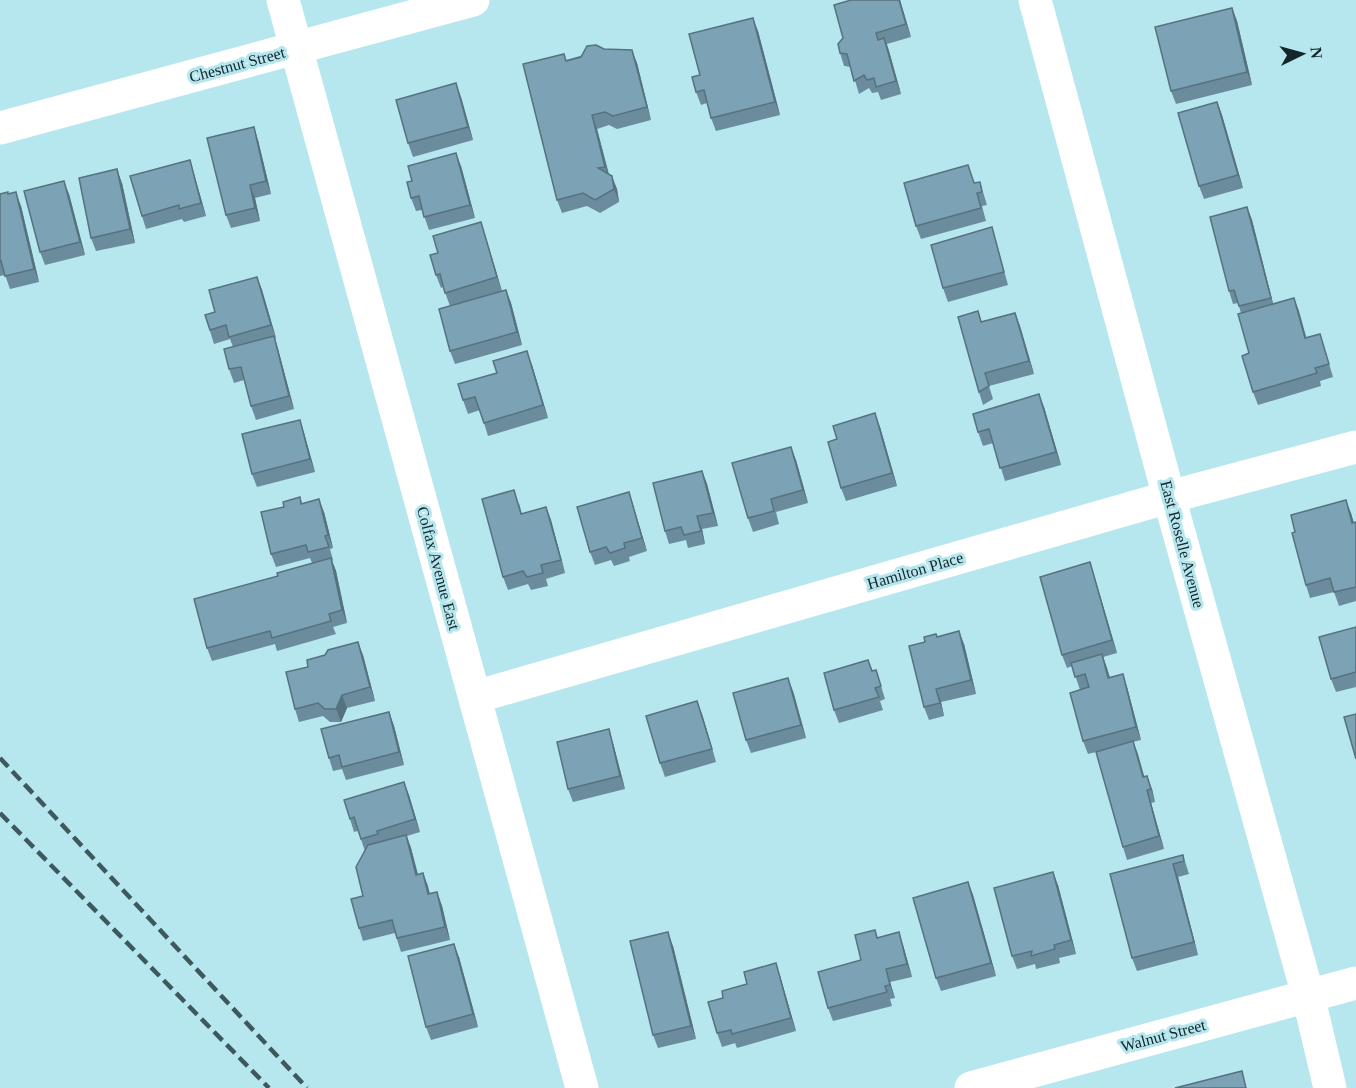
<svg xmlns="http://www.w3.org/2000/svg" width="1356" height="1088" font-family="'Times New Roman',serif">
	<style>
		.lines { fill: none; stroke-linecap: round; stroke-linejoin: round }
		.minor { stroke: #fff; stroke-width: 33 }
		.rail { stroke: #3e585d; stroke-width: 4.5; stroke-dasharray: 12 6; stroke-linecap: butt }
		.wall { fill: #6b8c9c }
		.shaded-wall { fill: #57727f }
		.building { fill: #7ca3b5; stroke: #57727f; stroke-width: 1.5 }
		.labels { text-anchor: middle; stroke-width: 6; stroke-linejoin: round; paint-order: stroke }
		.street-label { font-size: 16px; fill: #142629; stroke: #b6e6ee }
	</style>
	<rect width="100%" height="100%" fill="#b6e6ee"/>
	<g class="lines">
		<!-- minor -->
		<g class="minor">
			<polyline points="283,0 582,1088"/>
			<polyline points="1035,0 1169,497 1308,995 1330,1088"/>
			<polyline points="0,128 473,0"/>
			<polyline points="475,697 1169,497 1356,447"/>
			<polyline points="971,1088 1356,983"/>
		</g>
		<!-- rail -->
		<g class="rail">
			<polyline points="0,758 307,1088"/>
			<polyline points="0,813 269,1088"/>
		</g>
	</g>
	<!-- wall -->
	<g class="wall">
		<polygon points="900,0 911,37 887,44 901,94 881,100 878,92 872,93 869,88 859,94 851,67 844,66 840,53 843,38"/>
		<polygon points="1232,8 1237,21 1252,85 1176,104 1171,91"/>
		<polygon points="758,31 780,115 716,131 711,118 707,103 701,105 696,92 700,75"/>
		<polygon points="604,49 637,63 651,120 617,129 609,125 597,129 609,174 617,189 619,202 600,213 587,206 562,213 557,200 566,60"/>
		<polygon points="461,97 473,140 413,157 408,143"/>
		<polygon points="1217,102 1222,115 1243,188 1204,199 1199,186"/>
		<polygon points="258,140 271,194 255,198 260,221 231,228 226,215"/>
		<polygon points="461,166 475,218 429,230 422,210 416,211 411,198"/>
		<polygon points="194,174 206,216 184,222 182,219 146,229 142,216"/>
		<polygon points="980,182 987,205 982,206 986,221 921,239 916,226 974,183"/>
		<polygon points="122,183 135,243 96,251 91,238"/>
		<polygon points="0,194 9,194 21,206 39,282 10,289 5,275 0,276"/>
		<polygon points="69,194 85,255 45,265 40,252"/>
		<polygon points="1247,207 1252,220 1273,304 1294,298 1306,338 1324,347 1333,377 1320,381 1321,386 1258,405 1253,392 1249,353 1241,313 1238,303 1233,304 1229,291"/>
		<polygon points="992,227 996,241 1008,285 948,302 943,288"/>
		<polygon points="485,235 502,291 450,306 443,287 441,288 436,275 438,253"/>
		<polygon points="257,277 262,290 276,338 275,339 278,349 294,409 256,420 251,406 244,380 234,383 229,369 233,347 230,339 214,344 205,315 215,312"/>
		<polygon points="506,290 511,303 522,345 455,364 450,351"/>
		<polygon points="978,311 982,322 1015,313 1020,326 1034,374 989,386 993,399 983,405 979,392"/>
		<polygon points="532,365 548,418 488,436 480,410 468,414 463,400"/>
		<polygon points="1044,407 1061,465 1005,481 993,443 983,446 978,432"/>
		<polygon points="300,420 304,433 315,472 257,487 252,474"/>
		<polygon points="880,427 897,486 846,501 841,488"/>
		<polygon points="796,460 808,503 776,512 779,524 753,532 748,518"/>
		<polygon points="702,471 707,484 718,526 702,529 705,544 688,548 686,540 669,544 665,531"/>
		<polygon points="629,492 647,551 629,557 630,561 614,566 611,560 595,565 590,552"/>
		<polygon points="300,497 302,503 324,512 333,548 330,549 333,560 332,561 336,571 347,623 333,627 336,634 277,651 275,644 212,661 207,648 278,576 312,563 310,558 276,567 271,554 284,507"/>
		<polygon points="519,503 522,514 546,507 551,520 565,573 546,579 548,586 531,590 528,584 508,590 503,577"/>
		<polygon points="1351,513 1354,523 1356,522 1356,601 1339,606 1334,592 1310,598 1306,585"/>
		<polygon points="1094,575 1117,653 1103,657 1110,677 1127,687 1141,740 1133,742 1144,777 1152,789 1155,802 1151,803 1164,849 1127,860 1123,847 1096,752 1088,754 1083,741 1080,690 1072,666 1067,668 1062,655"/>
		<polygon points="1356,627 1356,687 1336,692 1331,679"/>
		<polygon points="937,637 964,644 976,694 941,702 944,716 929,720 924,707 925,642"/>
		<polygon points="363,655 375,701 347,708 341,722 330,722 323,716 299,722 295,709"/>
		<polygon points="876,670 885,699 880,701 883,710 839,723 834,710 873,671"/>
		<polygon points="793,691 806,738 751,753 746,740"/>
		<polygon points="389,712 394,726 404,765 346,780 342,769 333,771 329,758"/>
		<polygon points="702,714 716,762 665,777 660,763"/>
		<polygon points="613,743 625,789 573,802 568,789"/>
		<polygon points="409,795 420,832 407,836 411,848 418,874 423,873 430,894 437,892 442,906 450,940 401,952 395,933 363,941 359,928 363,896 365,851 358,831 354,832 350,819"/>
		<polygon points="1183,855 1189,874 1178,877 1198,955 1137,971 1132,958 1110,874"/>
		<polygon points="968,882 973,895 996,976 941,991 936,978"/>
		<polygon points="1058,885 1076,954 1059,958 1060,963 1036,969 1035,964 1017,969 1012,956"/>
		<polygon points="875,930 878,938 903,945 912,977 890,982 895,998 890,999 892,1006 833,1021 828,1008 861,960"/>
		<polygon points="673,946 696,1039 658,1048 653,1035"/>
		<polygon points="459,957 478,1027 431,1040 426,1027"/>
		<polygon points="780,976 796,1031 737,1048 735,1043 722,1047 717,1033 723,998"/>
	</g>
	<!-- shaded-wall -->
	<g class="shaded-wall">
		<polygon points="899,0 900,0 911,37 906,24"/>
		<polygon points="1232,8 1237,21 1252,85 1247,72"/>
		<polygon points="753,18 758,31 780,115 775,102"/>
		<polygon points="884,38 889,51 901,94 896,81"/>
		<polygon points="632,50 637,63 651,120 647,107"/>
		<polygon points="456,83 461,97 473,140 468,127"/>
		<polygon points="1217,102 1222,115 1243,188 1238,175"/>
		<polygon points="592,115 597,129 610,180 605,167"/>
		<polygon points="254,127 258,140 271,194 266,181"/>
		<polygon points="456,153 461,166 475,218 470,205"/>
		<polygon points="190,160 206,216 201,203"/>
		<polygon points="117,169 122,183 135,243 130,229"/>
		<polygon points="612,176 617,189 619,202 614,189"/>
		<polygon points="64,181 69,194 85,255 80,242"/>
		<polygon points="250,185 255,198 260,221 255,208"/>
		<polygon points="16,192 21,206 39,282 34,269"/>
		<polygon points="1247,207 1252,220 1275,311 1271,298"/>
		<polygon points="481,222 485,235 502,291 497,277"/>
		<polygon points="257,277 262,290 276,338 271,325"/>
		<polygon points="506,290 511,303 522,345 517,332"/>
		<polygon points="1294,298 1299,311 1310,351 1305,338"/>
		<polygon points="1015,313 1020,326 1034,374 1029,361"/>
		<polygon points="274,336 278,349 294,409 289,396"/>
		<polygon points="527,351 532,365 548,418 543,405"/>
		<polygon points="1039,394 1044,407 1061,465 1056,452"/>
		<polygon points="875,413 880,427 897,486 892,473"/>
		<polygon points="300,420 304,433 315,472 310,459"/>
		<polygon points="791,447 796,460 808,503 803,490"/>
		<polygon points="702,471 707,484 718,526 713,513"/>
		<polygon points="629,492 633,505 647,551 642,538"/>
		<polygon points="319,499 324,512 333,548 328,535"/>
		<polygon points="1346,500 1351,513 1356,532 1352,523"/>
		<polygon points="546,507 551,520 565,573 561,560"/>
		<polygon points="697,516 702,529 705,544 701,531"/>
		<polygon points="331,558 336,571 347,623 342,610"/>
		<polygon points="1090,562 1094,575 1117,653 1112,640"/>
		<polygon points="959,631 964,644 976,694 971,680"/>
		<polygon points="358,642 363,655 375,701 370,687"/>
		<polygon points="1102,654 1107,668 1113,691 1108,678"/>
		<polygon points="1123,674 1127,687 1141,740 1136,727"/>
		<polygon points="788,678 793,691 806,738 801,725"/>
		<polygon points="936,689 941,702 944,716 940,703"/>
		<polygon points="342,695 347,708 341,722 336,709"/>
		<polygon points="697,701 702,714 716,762 712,749"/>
		<polygon points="389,712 394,726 404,765 399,752"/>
		<polygon points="609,729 613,743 625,789 620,776"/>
		<polygon points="1133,741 1138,754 1148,790 1143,777"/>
		<polygon points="1147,776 1152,789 1155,802"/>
		<polygon points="404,782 409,795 420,832 415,819"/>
		<polygon points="1147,790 1151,803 1164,849 1159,836"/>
		<polygon points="406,835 411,848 421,888 416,875"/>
		<polygon points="1173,864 1178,877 1198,955 1194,942"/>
		<polygon points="1053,872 1058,885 1076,954 1071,940"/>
		<polygon points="423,873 428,886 433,908 428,894"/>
		<polygon points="968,882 973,895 996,976 991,963"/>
		<polygon points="437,892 442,906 450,940 445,927"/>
		<polygon points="668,932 673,946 696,1039 691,1026"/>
		<polygon points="899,932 903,945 912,977 907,964"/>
		<polygon points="454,944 459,957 478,1027 473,1014"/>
		<polygon points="776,963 780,976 796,1031 791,1018"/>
		<polygon points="886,969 890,982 895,998 890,985"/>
	</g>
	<!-- building -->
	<g class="building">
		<polygon points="851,0 899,0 906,24 876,33 878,40 884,38 896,81 876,87 874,78 867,80 864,75 854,81 847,54 840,53 838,44 843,38 834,5"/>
		<polygon points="1232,8 1247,72 1171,91 1155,27"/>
		<polygon points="753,18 775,102 711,118 704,90 696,92 692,77 700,75 689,34"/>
		<polygon points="596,45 604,49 632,50 647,107 613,116 605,112 592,115 605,167 598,168 612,176 614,189 595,200 583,193 557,200 523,64 564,54 566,61 581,57 587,46"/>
		<polygon points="456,83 468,127 408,143 396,100"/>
		<polygon points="1217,102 1238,175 1199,186 1178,113"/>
		<polygon points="254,127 266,181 250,185 255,208 226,215 207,138"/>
		<polygon points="456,153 470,205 424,217 419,196 411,198 407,182 412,181 408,166"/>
		<polygon points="190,160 201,203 179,209 179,205 142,216 130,176"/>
		<polygon points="968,165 974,183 980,182 982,192 977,193 981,208 916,226 904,183"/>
		<polygon points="117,169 130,229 91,238 79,178"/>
		<polygon points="64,181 80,242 40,252 24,191"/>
		<polygon points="8,192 8,194 16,192 34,269 5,276 1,261 0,262 0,194"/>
		<polygon points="1247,207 1271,298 1239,306 1234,290 1229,291 1210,217"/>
		<polygon points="481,222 497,277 445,293 440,274 436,275 430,255 438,253 433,236"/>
		<polygon points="992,227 1004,272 943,288 931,245"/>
		<polygon points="257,277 271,325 229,337 226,325 210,330 205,315 215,312 209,290"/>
		<polygon points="506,290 517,332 450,351 439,309"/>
		<polygon points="1294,298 1305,338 1320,334 1329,364 1315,368 1317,373 1253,392 1242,356 1249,353 1238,314"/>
		<polygon points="978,311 981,322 1015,313 1029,361 985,373 989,386 979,392 958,317"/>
		<polygon points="274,336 289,396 251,406 241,367 229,369 224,349"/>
		<polygon points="527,351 543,405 484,423 475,397 463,400 458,384 497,373 493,361"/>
		<polygon points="1039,394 1056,452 1000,468 989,429 978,432 973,414"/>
		<polygon points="875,413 892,473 841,488 828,442 837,439 833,426"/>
		<polygon points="300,420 310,459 252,474 242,434"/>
		<polygon points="791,447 803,490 771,499 774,511 748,518 732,463"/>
		<polygon points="702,471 713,513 697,516 701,531 684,535 681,527 665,531 653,483"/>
		<polygon points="514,490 521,514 546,507 561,560 541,565 543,573 527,577 523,571 503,577 482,499"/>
		<polygon points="629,492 642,538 624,543 625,548 610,553 606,547 590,552 577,507"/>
		<polygon points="300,497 301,504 319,499 328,535 325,536 329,547 308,552 306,545 271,554 261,512 284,507 283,502"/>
		<polygon points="1346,500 1352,523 1356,522 1356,587 1334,592 1330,578 1306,585 1292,533 1295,532 1291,515"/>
		<polygon points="331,558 342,610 329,614 331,621 272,638 270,631 207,648 194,599 278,576 277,573"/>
		<polygon points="1090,562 1112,640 1062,655 1040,577"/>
		<polygon points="1356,627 1356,672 1331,679 1319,637"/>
		<polygon points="959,631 971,680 936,689 940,703 924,707 909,646 925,642 924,637 936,634 937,637"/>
		<polygon points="358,642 370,687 342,695 336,709 325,709 318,703 295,709 286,672 308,667 307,660 325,655 328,650"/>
		<polygon points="1102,654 1108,678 1123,674 1136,727 1083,741 1070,693 1089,687 1085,674 1075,677 1071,663"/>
		<polygon points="868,660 872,671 876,670 881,686 875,688 879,697 834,710 824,673"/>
		<polygon points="788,678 801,725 746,740 733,693"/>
		<polygon points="697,701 712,749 660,763 646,716"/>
		<polygon points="389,712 399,752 342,767 339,755 329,758 321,729"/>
		<polygon points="1356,714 1356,759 1344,717"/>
		<polygon points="609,729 620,776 568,789 557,742"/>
		<polygon points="1133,741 1143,777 1147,776 1151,789 1147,790 1159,836 1123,847 1096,752"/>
		<polygon points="404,782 415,819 377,831 378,834 361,839 354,817 350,819 344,800"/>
		<polygon points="406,835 416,875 423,873 428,894 437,892 445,927 397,938 392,920 359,928 351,899 363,896 356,867 368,845"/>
		<polygon points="1183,855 1184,861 1173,864 1194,942 1132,958 1110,874"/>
		<polygon points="1053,872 1071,940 1054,945 1055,949 1031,956 1032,951 1012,956 994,888"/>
		<polygon points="968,882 991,963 936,978 913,898"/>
		<polygon points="875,930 877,938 899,932 907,964 886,969 890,985 885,986 887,992 828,1008 818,972 861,960 855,935"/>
		<polygon points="668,932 691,1026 653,1035 630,941"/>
		<polygon points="454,944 473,1014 426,1027 408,956"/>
		<polygon points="776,963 791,1018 732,1034 731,1030 717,1033 708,1002 723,998 722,991 747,984 744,972"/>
		<polygon points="1242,1071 1246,1088 1175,1088"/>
	</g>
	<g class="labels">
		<!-- street labels -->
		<g class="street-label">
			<text transform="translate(237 64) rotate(-15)" y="6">Chestnut Street</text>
			<text transform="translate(1183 544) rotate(75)" y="6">East Roselle Avenue</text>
			<text transform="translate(439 568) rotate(75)" y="6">Colfax Avenue East</text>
			<text transform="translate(915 570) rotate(-16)" y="6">Hamilton Place</text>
			<text transform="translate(1163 1035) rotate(-15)" y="6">Walnut Street</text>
		</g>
	</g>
	<!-- north arrow -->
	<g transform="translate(1302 54) rotate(85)" stroke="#b6e6ee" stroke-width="4.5" paint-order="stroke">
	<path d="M0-4.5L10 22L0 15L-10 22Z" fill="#142629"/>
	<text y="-9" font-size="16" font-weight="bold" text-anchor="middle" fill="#142629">N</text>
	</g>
</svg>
